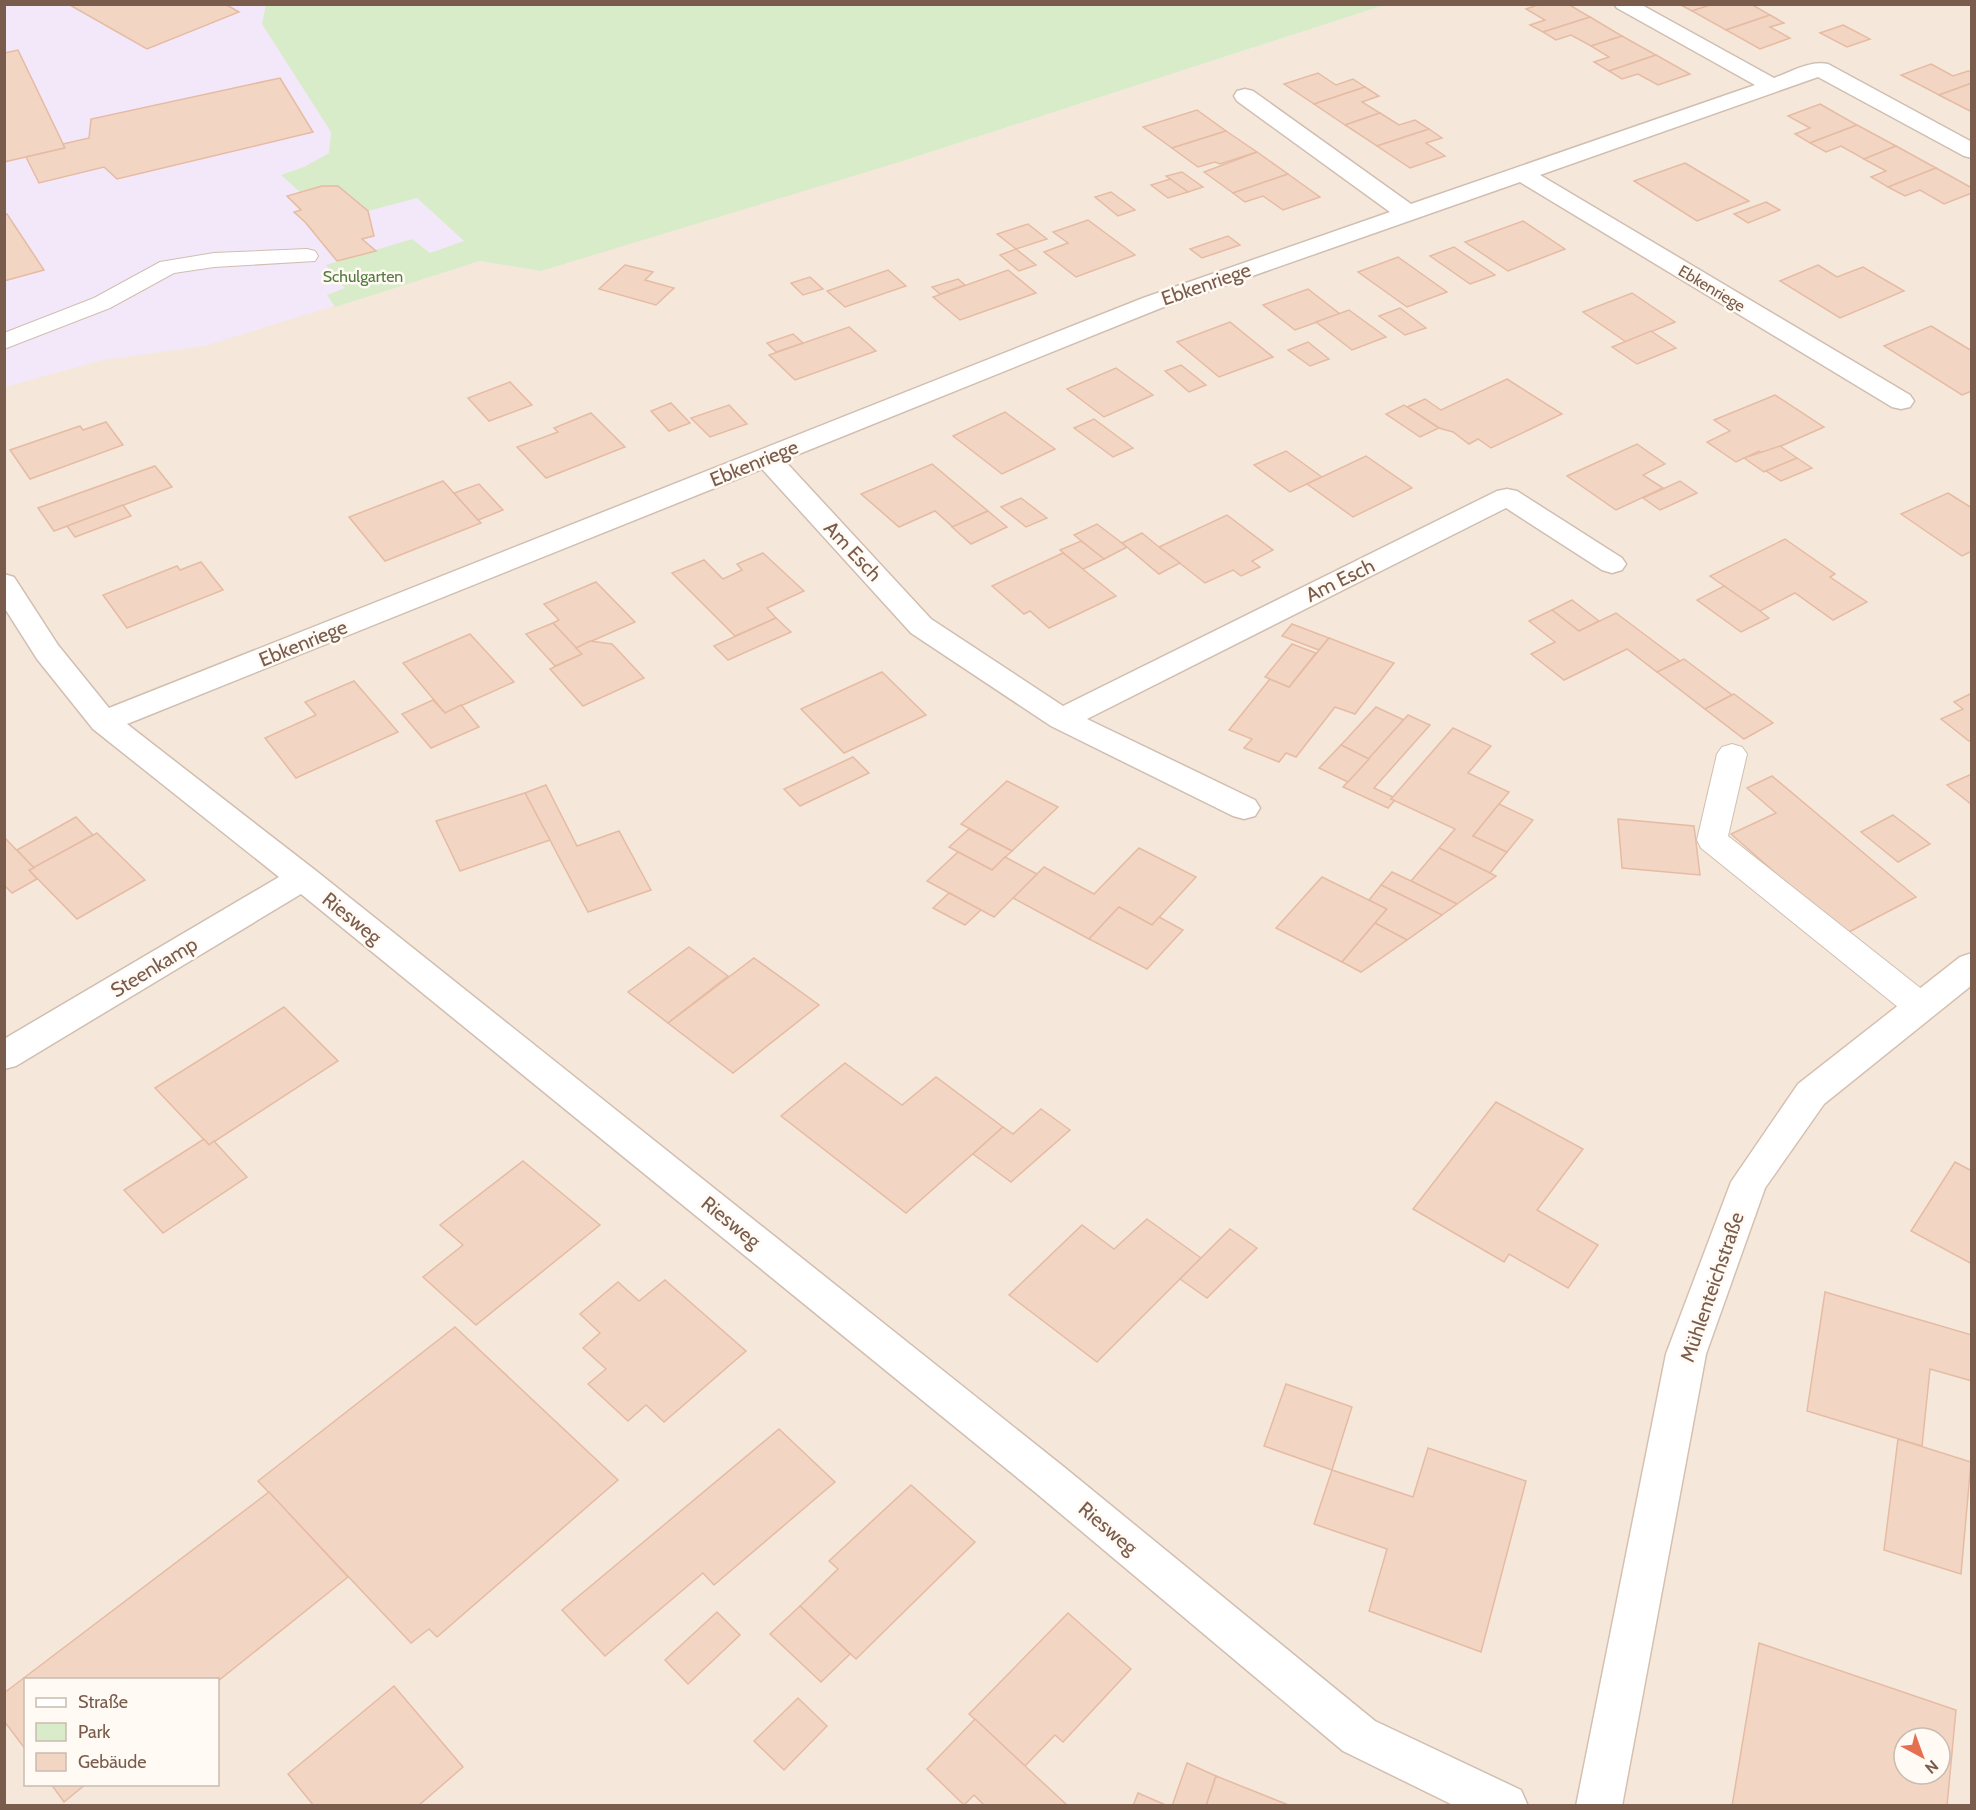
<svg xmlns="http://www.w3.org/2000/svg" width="1976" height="1810" font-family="Cabin,sans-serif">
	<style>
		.residential { fill: #f5e8da; fill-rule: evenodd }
		.education { fill: #f3e8fa }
		.green { fill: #d8ecc9 }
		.building { fill: #f3d5c3; stroke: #e6bba3; stroke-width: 1.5; fill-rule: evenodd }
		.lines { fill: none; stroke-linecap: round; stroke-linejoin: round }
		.lane-casing { stroke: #d1beb0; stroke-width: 2 }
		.street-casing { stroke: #d1beb0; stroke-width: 3 }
		.secondary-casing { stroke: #d6c0b0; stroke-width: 3 }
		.lane { fill: #fff; fill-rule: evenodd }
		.street { fill: #fff; fill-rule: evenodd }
		.secondary { fill: #fff; fill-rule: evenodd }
		.labels { text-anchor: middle; stroke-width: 5; stroke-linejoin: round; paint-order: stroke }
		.far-park-label { font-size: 16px; fill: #537a41; stroke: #fffaf3 }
		.far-street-label { font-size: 16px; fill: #7a5c4d; stroke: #fffaf3 }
		.street-label { font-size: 20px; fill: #7a5c4d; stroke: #fffaf3 }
	</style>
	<rect width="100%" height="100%" fill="#fdf6ec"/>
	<!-- residential -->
	<path class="residential" d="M5,5L906,160L1385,5H1971V1805L5,1806ZM26,1680H218V1784H26ZM1904,1738H1940V1774H1904Z"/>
	<!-- education -->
	<polygon class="education" points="5,5 696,5 541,271 480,261 204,346 102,360 5,387"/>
	<!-- green -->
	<path class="green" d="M266,4L1385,5L906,160L541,271L480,261L335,307L327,295L345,288L326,265L412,239L430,253L464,241L417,198L368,211C338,186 340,181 300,192L281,175L304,167L329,153L331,132L262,24Z"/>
	<!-- building -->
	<g class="building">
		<polygon points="68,4 225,4 239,12 147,49"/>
		<polygon points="1540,4 1568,4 1590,17 1543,32 1530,25 1545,20 1526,9"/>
		<polygon points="1679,4 1713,4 1692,11"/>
		<polygon points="1713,4 1751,4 1770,15 1726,30 1692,11"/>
		<polygon points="1770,15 1784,23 1770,27 1790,38 1760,49 1726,30"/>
		<polygon points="1590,17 1622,36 1591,46 1571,35 1556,40 1543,32"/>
		<polygon points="1843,25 1870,39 1847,47 1820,33"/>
		<polygon points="1622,36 1656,55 1609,71 1594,62 1609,57 1591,46"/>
		<polygon points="18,50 65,148 4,162 4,53"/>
		<polygon points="1656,55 1690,74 1658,85 1638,74 1622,79 1609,71"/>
		<polygon points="1931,64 1953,76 1968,71 1972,72 1972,83 1939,95 1901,75"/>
		<polygon points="1318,73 1336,85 1353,79 1365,87 1314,104 1284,84"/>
		<polygon points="280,78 313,132 117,179 104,167 39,183 26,157 65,148 63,144 89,138 91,119"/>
		<polygon points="1972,83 1972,112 1939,95"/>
		<polygon points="1365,87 1379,96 1362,102 1380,113 1345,125 1314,104"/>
		<polygon points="1820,104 1857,125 1810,143 1795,134 1810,128 1788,116"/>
		<polygon points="1197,110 1226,131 1172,148 1143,127"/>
		<polygon points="1380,113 1399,125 1415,120 1429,129 1377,146 1345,125"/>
		<polygon points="1857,125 1896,146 1864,159 1841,146 1826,152 1810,143"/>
		<polygon points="1429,129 1442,138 1426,143 1445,156 1410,168 1377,146"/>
		<polygon points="1226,131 1257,152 1220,164 1215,162 1198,167 1172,148"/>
		<polygon points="1896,146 1936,168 1888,187 1871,177 1886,171 1864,159"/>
		<polygon points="1257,152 1288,174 1233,193 1204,172"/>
		<polygon points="1685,163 1749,201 1697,221 1634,181"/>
		<polygon points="1936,168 1972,188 1972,193 1944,204 1920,190 1905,196 1888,187"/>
		<polygon points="1182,172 1203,187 1188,192 1166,176"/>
		<polygon points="1288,174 1320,197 1283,210 1263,196 1245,202 1233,193"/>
		<polygon points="1170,179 1188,192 1168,198 1151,185"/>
		<polygon points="322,186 338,186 368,211 374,236 362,239 376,251 337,261 305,222 294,212 301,210 287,196"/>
		<polygon points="1111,192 1135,210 1118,216 1095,197"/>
		<polygon points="1766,202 1780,210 1748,223 1734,214"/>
		<polygon points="4,214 7,214 44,270 4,281"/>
		<polygon points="1088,220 1135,255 1076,277 1044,252 1068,243 1053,232"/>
		<polygon points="1523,221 1565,249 1508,271 1465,242"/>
		<polygon points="1028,224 1047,239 1016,249 997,234"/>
		<polygon points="1228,236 1240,245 1202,258 1190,249"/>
		<polygon points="1454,247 1495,275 1470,284 1430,256"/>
		<polygon points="1016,249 1036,265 1019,271 1000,255"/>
		<polygon points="1398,257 1447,292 1407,307 1358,272"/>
		<polygon points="625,265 653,272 645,280 674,288 656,305 599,289"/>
		<polygon points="1818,265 1837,277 1863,267 1904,291 1840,318 1780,281"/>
		<polygon points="888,270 906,286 845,307 827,291"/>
		<polygon points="1008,270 1036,293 960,320 933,297"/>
		<polygon points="810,277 823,289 803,295 791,283"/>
		<polygon points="958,279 965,285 940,294 932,287"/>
		<polygon points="1308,289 1340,314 1295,330 1263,305"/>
		<polygon points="1632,293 1675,322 1626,342 1583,312"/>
		<polygon points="1400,308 1426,328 1405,335 1379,316"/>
		<polygon points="1349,310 1386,337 1352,350 1316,322"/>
		<polygon points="1230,322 1273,357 1219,377 1177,342"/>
		<polygon points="1931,326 1972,351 1972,391 1962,395 1884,346"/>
		<polygon points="849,327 876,351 795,380 769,355"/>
		<polygon points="1651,331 1676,348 1637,364 1612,347"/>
		<polygon points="793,334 803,343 776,352 767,343"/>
		<polygon points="1308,342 1329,359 1310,366 1288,350"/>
		<polygon points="1181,365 1206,385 1189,392 1165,371"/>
		<polygon points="1116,368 1153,395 1104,417 1067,389"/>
		<polygon points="1507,379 1562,414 1491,448 1478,439 1469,444 1453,432 1439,428 1407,407 1425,399 1441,410"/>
		<polygon points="510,382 532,405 489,421 468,398"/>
		<polygon points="1775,395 1824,427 1763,454 1759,451 1736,462 1707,442 1730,431 1714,420"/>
		<polygon points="671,403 690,423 669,431 651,411"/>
		<polygon points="729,405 747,424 710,437 691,418"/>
		<polygon points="1404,405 1407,407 1439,428 1420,437 1386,414"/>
		<polygon points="1005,412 1055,449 1002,474 953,436"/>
		<polygon points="591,413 625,447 546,478 517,447 558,432 554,428"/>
		<polygon points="1094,419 1133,448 1113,457 1074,428"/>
		<polygon points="106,422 123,445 30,479 10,450 80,426 83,430"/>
		<polygon points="1637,444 1665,464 1643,475 1663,488 1616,510 1567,476"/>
		<polygon points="1780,446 1797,458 1764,472 1744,458"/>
		<polygon points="1286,451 1322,477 1290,492 1254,465"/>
		<polygon points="1366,456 1412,488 1353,517 1307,484"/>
		<polygon points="1797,458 1812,468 1781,481 1766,471"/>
		<polygon points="932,464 988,511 953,527 935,511 899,527 861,494"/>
		<polygon points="155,466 172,487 54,531 38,508"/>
		<polygon points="443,481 481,523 385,561 349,517"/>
		<polygon points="1680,481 1697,493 1660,510 1643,498"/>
		<polygon points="479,484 503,510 478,520 454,493"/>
		<polygon points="1948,493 1972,508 1972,551 1962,556 1901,514"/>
		<polygon points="1021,498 1047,518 1026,527 1001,507"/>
		<polygon points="123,505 131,516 75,537 67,526"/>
		<polygon points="988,511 1007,527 971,544 952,527"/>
		<polygon points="1227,515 1273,550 1252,561 1260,567 1241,576 1233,570 1205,583 1159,547"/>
		<polygon points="1097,524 1122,543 1127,547 1104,559 1074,535"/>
		<polygon points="1142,533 1159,547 1180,563 1159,574 1122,543"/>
		<polygon points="1785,539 1835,574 1830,577 1867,602 1833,620 1795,593 1760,611 1710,576"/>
		<polygon points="1081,541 1104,559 1083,569 1060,550"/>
		<polygon points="763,553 804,591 767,608 776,618 735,636 672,573 704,560 723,579 742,570 737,564"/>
		<polygon points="1063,553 1116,596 1049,628 1030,611 1024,614 992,586"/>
		<polygon points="201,562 223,590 127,628 103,595 177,566 180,570"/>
		<polygon points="596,582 635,622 576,648 553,623 559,620 544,604"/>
		<polygon points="1724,586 1760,611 1769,618 1741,632 1697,600"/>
		<polygon points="1572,600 1599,621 1579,631 1552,610"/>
		<polygon points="1552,610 1579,631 1616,613 1680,661 1657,672 1627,649 1564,680 1531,654 1555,642 1529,621"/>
		<polygon points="776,618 791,632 728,660 714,646"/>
		<polygon points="553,623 582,654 555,666 526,634"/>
		<polygon points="1292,624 1329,638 1319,650 1282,636"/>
		<polygon points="470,634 514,682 445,713 403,663"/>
		<polygon points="1329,638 1394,663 1355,714 1335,707 1296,757 1286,753 1279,762 1244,748 1252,739 1229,730 1270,679 1289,687"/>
		<polygon points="590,641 612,644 644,678 583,706 550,669 582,654 576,648"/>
		<polygon points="1292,644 1316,653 1289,687 1265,677"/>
		<polygon points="1684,659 1732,695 1705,709 1657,672"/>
		<polygon points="882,672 926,715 844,753 801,709"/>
		<polygon points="354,681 398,732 296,778 265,738 316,715 305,702"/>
		<polygon points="1972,693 1972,739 1969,741 1941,719 1963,709 1954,702"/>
		<polygon points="1734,694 1773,723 1744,739 1705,709"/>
		<polygon points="433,700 445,713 461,705 479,727 431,748 402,714"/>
		<polygon points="1376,707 1404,720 1369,759 1341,745"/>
		<polygon points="1408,715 1430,725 1374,788 1393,797 1391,799 1395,800 1388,808 1343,787"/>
		<polygon points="1453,728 1491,746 1468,773 1509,792 1473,836 1507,852 1490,873 1439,848 1455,829 1391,799"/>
		<polygon points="1341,745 1369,759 1348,782 1319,768"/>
		<polygon points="853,757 869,773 800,806 784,789"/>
		<polygon points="1972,774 1972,805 1947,785"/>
		<polygon points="1772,776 1916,897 1845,934 1731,834 1776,813 1747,788"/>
		<polygon points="1007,781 1058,807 1012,851 961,824"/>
		<polygon points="546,785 577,846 619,831 651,890 588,912 525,793"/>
		<polygon points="525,793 550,840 460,871 436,821"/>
		<polygon points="1499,804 1533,820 1507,852 1473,836"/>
		<polygon points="1893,815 1930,844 1898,862 1861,832"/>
		<polygon points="76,817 93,835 34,868 17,850"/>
		<polygon points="1618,819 1694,826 1700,875 1622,868"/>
		<polygon points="969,829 1012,851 992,870 949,847"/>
		<polygon points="97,833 145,880 77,919 29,870"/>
		<polygon points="4,837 34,868 29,870 37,879 12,893 4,885"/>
		<polygon points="1139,848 1196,877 1152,925 1119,907 1089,939 1013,898 1044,867 1094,894"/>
		<polygon points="1439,848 1490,873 1496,876 1457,904 1411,881"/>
		<polygon points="958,852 992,870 1005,857 1037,874 994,917 927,881"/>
		<polygon points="1392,872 1411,881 1457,904 1442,915 1381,885"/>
		<polygon points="1322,877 1387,909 1342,962 1276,928"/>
		<polygon points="1381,885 1442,915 1407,940 1375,923 1387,909 1369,900"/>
		<polygon points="949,893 981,910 965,925 933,908"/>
		<polygon points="1119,907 1152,925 1159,917 1183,930 1147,969 1089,939"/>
		<polygon points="1375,923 1407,940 1361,972 1342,962"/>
		<polygon points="689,947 728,976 668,1023 628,992"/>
		<polygon points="754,958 819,1005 733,1073 668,1023"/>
		<polygon points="284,1007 338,1061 209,1145 155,1088"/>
		<polygon points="845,1063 902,1105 936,1077 1003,1127 906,1213 781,1116"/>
		<polygon points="1496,1102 1583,1149 1537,1210 1598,1245 1568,1288 1509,1254 1504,1262 1413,1209"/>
		<polygon points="1041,1109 1070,1130 1011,1182 973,1154 1003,1127 1013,1134"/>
		<polygon points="204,1139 209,1145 214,1141 247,1177 163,1233 124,1190"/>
		<polygon points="523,1161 600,1225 476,1325 423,1277 463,1245 440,1225"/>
		<polygon points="1955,1162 1972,1171 1972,1264 1911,1231"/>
		<polygon points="1147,1219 1201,1258 1097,1362 1009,1295 1082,1225 1114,1249"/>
		<polygon points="1230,1229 1257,1248 1207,1298 1180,1279"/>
		<polygon points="665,1280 746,1351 664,1422 646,1405 628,1421 588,1384 606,1369 583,1348 600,1333 580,1314 618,1282 639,1301"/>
		<polygon points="1825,1292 1972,1335 1972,1381 1930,1369 1922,1446 1807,1411"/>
		<polygon points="455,1327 618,1480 437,1637 429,1629 411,1643 258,1481"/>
		<polygon points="1286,1384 1352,1407 1332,1470 1264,1446"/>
		<polygon points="779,1429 835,1482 714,1585 703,1573 605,1656 562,1610"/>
		<polygon points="1898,1439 1971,1462 1961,1574 1884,1550"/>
		<polygon points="1428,1448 1526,1481 1481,1652 1369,1611 1387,1549 1314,1524 1332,1470 1413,1497"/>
		<polygon points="911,1485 975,1542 856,1659 800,1606 838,1569 829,1561"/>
		<polygon points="269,1492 348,1577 218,1681 26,1680 26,1750 4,1721 4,1693"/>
		<polygon points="800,1606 850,1654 821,1682 770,1634"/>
		<polygon points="717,1612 740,1635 688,1684 665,1660"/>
		<polygon points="1068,1613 1131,1669 1063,1742 1055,1735 1025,1766 969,1714"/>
		<path d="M1759,1643L1956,1710L1947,1806H1732ZM1904,1738H1940V1774H1904Z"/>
		<polygon points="394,1686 463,1767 418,1806 314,1806 288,1774"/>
		<polygon points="798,1698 827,1726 784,1770 754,1741"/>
		<polygon points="975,1719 1025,1766 1068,1806 985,1806 974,1795 964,1805 927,1769"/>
		<polygon points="1187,1763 1216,1776 1206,1806 1172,1806"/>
		<polygon points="1216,1776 1291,1806 1206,1806"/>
		<polygon points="51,1784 86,1784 64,1802"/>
		<polygon points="1138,1793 1168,1806 1133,1806"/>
	</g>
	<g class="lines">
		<!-- lane casing -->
		<g class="lane-casing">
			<g id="lane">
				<polygon points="307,249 315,251 318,256 315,261 214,267 174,273 110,308 4,349 4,333 94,298 160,262 214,253"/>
				<polygon points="1732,744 1742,747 1747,754 1728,836 1933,998 1937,1007 1933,1016 1921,1020 1909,1016 1701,848 1697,840 1717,754 1722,747"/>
			</g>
		</g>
		<!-- street casing -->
		<g class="street-casing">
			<path id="street" d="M1614,4H1640L1774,78C1790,72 1811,60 1828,64L1972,142V158L1964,156L1818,77L1540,175L1910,395L1914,401L1910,407L1901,409L1892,407L1520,182L1161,308L784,460L931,619L1063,706L1497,491L1507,489L1517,491L1622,558L1626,564L1622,570L1612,573L1602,570L1506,508L1087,719L1255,800L1260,808L1255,816L1244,819L1233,816L1051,726L911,633L762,469L127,724L315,870L1064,1467L1375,1721L1521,1790L1528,1806H1455L1343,1751L1036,1493L301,894L16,1066L4,1069V1039L279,877L93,729L37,659L4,607V574L14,577L58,645L109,708L1143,298L1390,212L1237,101L1234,96L1237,91L1245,89L1253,91L1411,204L1755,85L1617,8Z"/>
		</g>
		<!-- secondary casing -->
		<g class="secondary-casing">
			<polygon id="secondary" points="1972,953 1972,985 1824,1104 1765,1188 1706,1354 1622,1806 1576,1806 1666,1354 1731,1182 1798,1084 1960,957"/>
		</g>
		<!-- lane -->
		<use href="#lane" class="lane"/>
		<!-- street -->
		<use href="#street" class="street"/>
		<!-- secondary -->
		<use href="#secondary" class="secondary"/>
	</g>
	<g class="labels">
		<!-- far-park labels -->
		<g class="far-park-label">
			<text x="363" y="282">Schulgarten</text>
		</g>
		<!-- far-street labels -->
		<g class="far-street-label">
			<text transform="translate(1712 288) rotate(31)" y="6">Ebkenriege</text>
		</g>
		<!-- street labels -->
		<g class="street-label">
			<text transform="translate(1206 284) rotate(-19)" y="7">Ebkenriege</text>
			<text transform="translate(754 463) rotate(-22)" y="7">Ebkenriege</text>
			<text transform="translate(853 551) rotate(47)" y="7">Am Esch</text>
			<text transform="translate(1340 580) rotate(-26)" y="7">Am Esch</text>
			<text transform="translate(303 643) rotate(-22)" y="7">Ebkenriege</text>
			<text transform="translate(352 918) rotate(39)" y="7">Riesweg</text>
			<text transform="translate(154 967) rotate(-31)" y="7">Steenkamp</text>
			<text transform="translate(731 1222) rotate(39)" y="7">Riesweg</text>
			<text transform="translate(1712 1287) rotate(-71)" y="7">Mühlenteichstraße</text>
			<text transform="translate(1108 1528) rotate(40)" y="7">Riesweg</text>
		</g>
	</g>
	<!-- border -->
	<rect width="1976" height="1810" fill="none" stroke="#7a5c4d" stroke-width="12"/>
	<!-- legend -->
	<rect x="24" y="1678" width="195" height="108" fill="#fffaf3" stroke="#cabbb1" stroke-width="1.5"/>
	<rect x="36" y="1698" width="30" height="9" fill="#ffffff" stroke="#cabbb1" stroke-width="1.5"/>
	<text x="78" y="1708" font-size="18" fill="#7a5c4d">Straße</text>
	<rect x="36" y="1723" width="30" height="18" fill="#d8ecc9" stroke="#cabbb1" stroke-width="1.5"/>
	<text x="78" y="1738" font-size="18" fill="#7a5c4d">Park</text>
	<rect x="36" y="1753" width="30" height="18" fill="#f3d5c3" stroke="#cabbb1" stroke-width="1.5"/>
	<text x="78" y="1768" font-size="18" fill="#7a5c4d">Gebäude</text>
	<!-- north arrow -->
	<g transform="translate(1922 1756) rotate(139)"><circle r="28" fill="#fffaf3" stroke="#cabbb1" stroke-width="1.5"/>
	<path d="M0-4.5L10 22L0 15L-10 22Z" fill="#e76f51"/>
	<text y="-9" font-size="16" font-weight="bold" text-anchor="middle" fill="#7a5c4d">N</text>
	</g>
</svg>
